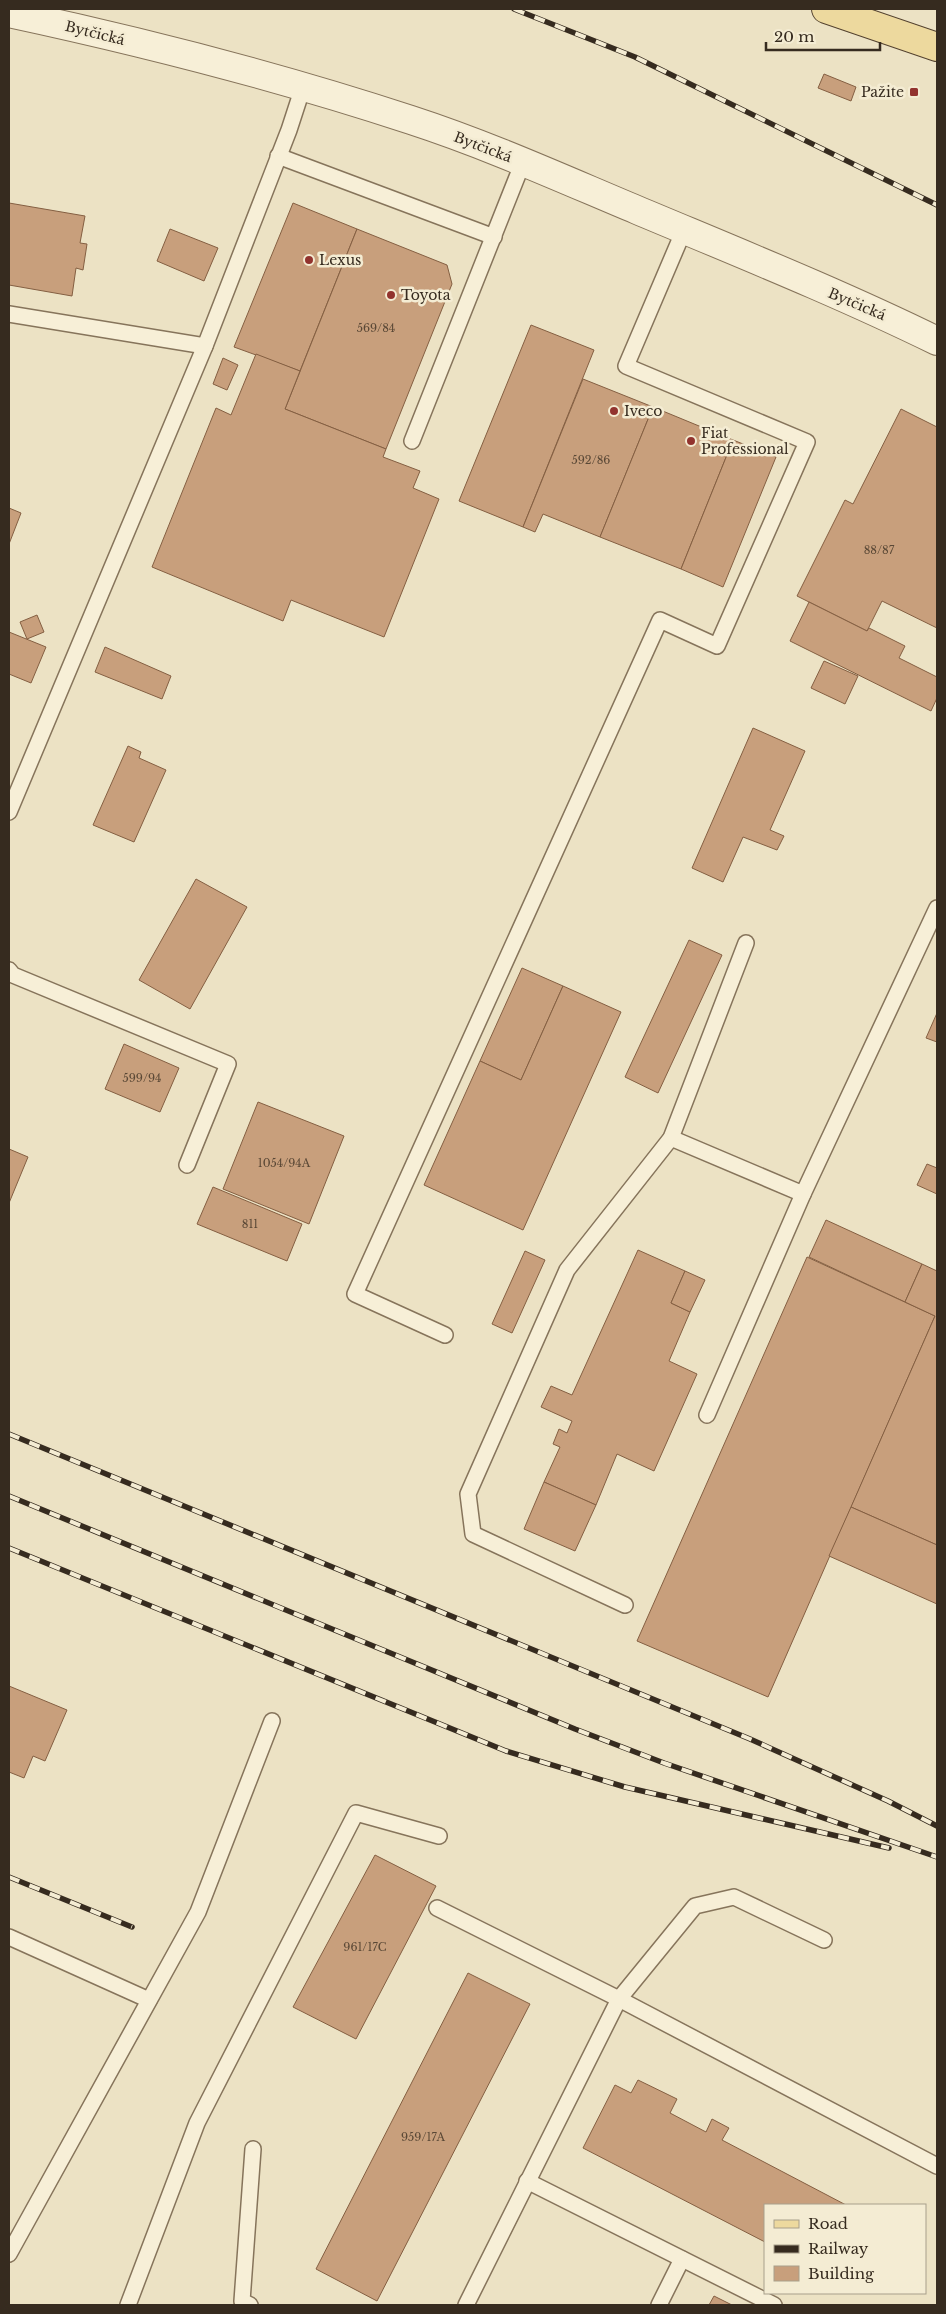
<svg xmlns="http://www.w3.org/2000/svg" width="946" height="2314" font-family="'Libre Baskerville',serif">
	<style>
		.building { fill: #c89f7c; stroke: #845f42 }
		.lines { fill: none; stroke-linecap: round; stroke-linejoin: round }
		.service-casing { stroke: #86745b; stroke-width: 18 }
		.minor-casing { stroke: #86745b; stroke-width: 30 }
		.primary-casing { stroke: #54422f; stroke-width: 30 }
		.service { stroke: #f7efd7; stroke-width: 15 }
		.minor { stroke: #f7efd7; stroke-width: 28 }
		.primary { stroke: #edd99e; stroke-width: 28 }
		.rail-casing { stroke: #362b1f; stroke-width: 5.5 }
		.rail { stroke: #f4ecd3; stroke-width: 4; stroke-dasharray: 11; stroke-linecap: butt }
		.poi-dot { fill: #92332e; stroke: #f4ecd3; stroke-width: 2 }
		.labels { text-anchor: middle; stroke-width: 5; stroke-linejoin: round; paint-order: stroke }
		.number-label { font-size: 11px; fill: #5a4836 }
		.street-label { font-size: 14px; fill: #362b1f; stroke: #f4ecd3 }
		.poi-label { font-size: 14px; fill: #362b1f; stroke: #f4ecd3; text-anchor: start }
	</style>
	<rect width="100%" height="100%" fill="#ece2c4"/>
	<!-- building -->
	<g class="building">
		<polygon points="824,74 856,87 851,101 818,88"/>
		<polygon points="9,203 85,216 80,243 87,244 83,270 76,268 72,296 9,285"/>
		<polygon points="293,203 357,229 300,371 234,347"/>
		<polygon points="170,229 218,248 204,281 157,261"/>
		<polygon points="357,229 447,265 452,284 386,449 285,409"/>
		<polygon points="531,325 594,350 523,527 459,501"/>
		<polygon points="256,354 300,371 285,409 386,449 383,457 420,471 413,488 439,499 384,637 291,600 283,621 152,567 216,408 231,415"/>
		<polygon points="223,358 238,365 227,390 213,384"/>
		<polygon points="583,379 653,407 600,537 543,514 535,532 523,527"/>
		<polygon points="653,407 733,440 681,569 600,537"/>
		<polygon points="901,409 937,427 937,628 882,601 867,631 797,596 845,500 853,504"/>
		<polygon points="733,440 776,457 723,587 681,569"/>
		<polygon points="9,508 21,513 9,544"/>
		<polygon points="809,602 867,631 869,628 905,646 899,658 937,677 937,698 931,711 790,641"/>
		<polygon points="37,615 44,632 27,639 20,622"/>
		<polygon points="9,632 46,647 31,683 9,674"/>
		<polygon points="105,647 171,676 162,699 95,672"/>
		<polygon points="824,661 858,676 845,704 811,688"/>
		<polygon points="753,728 805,751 770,830 784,836 777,850 743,837 723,882 692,868"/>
		<polygon points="128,746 141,752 139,758 166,770 134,842 93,825"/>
		<polygon points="196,879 247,907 190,1009 139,980"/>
		<polygon points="689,940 722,955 658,1093 625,1077"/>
		<polygon points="522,968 563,986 521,1080 480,1061"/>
		<polygon points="563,986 621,1012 523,1230 424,1185 480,1061 521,1080"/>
		<polygon points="937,1013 937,1042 926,1038"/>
		<polygon points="124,1044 179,1068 160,1112 105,1089"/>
		<polygon points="258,1102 344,1136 309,1224 223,1189"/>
		<polygon points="9,1149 28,1157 9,1203"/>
		<polygon points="927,1164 937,1168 937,1194 917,1185"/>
		<polygon points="213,1187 302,1224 287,1261 197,1224"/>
		<polygon points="826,1220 922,1264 905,1302 809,1257"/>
		<polygon points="638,1250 685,1271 671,1303 690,1312 669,1361 697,1374 654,1471 617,1454 596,1505 544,1482 560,1447 553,1444 559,1429 567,1433 572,1421 541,1407 551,1386 572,1395"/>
		<polygon points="525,1251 545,1260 512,1333 492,1324"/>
		<polygon points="807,1257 935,1316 768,1697 637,1641"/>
		<polygon points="922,1264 937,1271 937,1545 851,1507 935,1316 905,1302"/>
		<polygon points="685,1271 705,1280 690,1312 671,1303"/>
		<polygon points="544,1482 596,1505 575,1551 524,1529"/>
		<polygon points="851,1507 937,1545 937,1604 829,1556"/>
		<polygon points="9,1686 67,1710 45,1761 33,1756 24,1778 9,1772"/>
		<polygon points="375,1855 436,1886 356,2039 293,2007"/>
		<polygon points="468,1973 530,2004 377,2301 316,2269"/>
		<polygon points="638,2080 677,2099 670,2113 706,2132 712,2119 729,2128 722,2140 846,2205 765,2205 765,2242 583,2148 615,2085 631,2093"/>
		<polygon points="714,2296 732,2305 709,2305"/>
	</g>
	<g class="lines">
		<!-- service casing -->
		<g class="service-casing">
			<g id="service">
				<polyline points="278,156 494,237"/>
				<polyline points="9,314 205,346"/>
				<polyline points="412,441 523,162"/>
				<polyline points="9,812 205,346 289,130 303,87"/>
				<polyline points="9,970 13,975 228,1064 187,1165"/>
				<polyline points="671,1138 803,1194"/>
				<polyline points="445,1335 355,1294 660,620 717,646 807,442 626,366 684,230"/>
				<polyline points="707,1415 803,1194 937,908"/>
				<polyline points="625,1605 473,1534 468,1494 567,1270 671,1138 746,943"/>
				<polyline points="437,1908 619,1999 937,2166"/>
				<polyline points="9,1937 149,2000"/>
				<polyline points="527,2181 774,2305"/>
				<polyline points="9,2254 198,1912 272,1721"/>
				<polyline points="128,2305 197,2123 356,1813 439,1836"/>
				<polyline points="250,2305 242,2301 253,2149"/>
				<polyline points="466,2305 619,1999 695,1906 734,1897 824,1940"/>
				<polyline points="659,2305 682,2259"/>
			</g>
		</g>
		<!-- minor casing -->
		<g class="minor-casing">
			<path id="minor" d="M9,13C144,42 280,77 411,120C488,145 563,179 637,210C737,252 839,293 937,341"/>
		</g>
		<!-- primary casing -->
		<g class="primary-casing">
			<polyline id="primary" points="826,9 937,47"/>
		</g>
		<!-- service -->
		<use href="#service" class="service"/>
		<!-- minor -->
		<use href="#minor" class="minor"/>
		<!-- primary -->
		<use href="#primary" class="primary"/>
		<!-- rail casing -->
		<g class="rail-casing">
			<g id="rail">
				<polyline points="514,9 635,57 937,205"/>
				<polyline points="9,1434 750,1739 888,1801 937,1826"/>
				<polyline points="9,1496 575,1729 664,1763 937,1857"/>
				<polyline points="9,1548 506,1751 625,1787 889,1848"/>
				<polyline points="9,1877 132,1927"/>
			</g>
		</g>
		<!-- rail -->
		<use href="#rail" class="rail"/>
	</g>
	<!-- markers -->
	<g class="poi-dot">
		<rect x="909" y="87" width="10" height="10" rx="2.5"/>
		<circle cx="309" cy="260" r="5"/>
		<circle cx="391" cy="295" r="5"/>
		<circle cx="614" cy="411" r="5"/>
		<circle cx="691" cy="441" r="5"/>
	</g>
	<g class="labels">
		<!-- number labels -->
		<g class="number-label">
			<text x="376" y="332">569/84</text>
			<text x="591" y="464">592/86</text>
			<text x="879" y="554">88/87</text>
			<text x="142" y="1082">599/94</text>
			<text x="284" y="1167">1054/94A</text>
			<text x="250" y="1228">811</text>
			<text x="365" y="1951">961/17C</text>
			<text x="423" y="2141">959/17A</text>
		</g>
		<!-- street labels -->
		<g class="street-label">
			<text transform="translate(95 33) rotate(14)" y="5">Bytčická</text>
			<text transform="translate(483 147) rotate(21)" y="5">Bytčická</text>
			<text transform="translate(857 304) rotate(23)" y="5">Bytčická</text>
		</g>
		<!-- poi labels -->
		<g class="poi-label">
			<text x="904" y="97" text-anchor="end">Pažite</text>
			<text x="319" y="265">Lexus</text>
			<text x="401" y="300">Toyota</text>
			<text x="624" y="416">Iveco</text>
			<text x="701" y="438">Fiat<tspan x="701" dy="16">Professional</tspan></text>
		</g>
	</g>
	<!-- border -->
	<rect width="946" height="2314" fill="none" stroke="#362b1f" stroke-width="20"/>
	<!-- legend -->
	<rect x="764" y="2204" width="162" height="90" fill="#f4ecd3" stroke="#a89f8b"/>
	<rect x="774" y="2220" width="25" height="8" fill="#edd99e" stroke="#a89f8b"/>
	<text x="808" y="2229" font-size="15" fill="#362b1f">Road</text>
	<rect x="774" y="2245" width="25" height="8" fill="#362b1f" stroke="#a89f8b"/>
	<text x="808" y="2254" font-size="15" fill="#362b1f">Railway</text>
	<rect x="774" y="2266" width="25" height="15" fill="#c89f7c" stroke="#a89f8b"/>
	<text x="808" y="2279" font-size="15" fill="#362b1f">Building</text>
	<!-- scale -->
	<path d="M766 42v8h114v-8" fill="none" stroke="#362b1f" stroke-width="2.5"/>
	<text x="774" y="42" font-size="15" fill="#362b1f" stroke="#f4ecd3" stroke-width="4" paint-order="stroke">20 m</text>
</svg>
